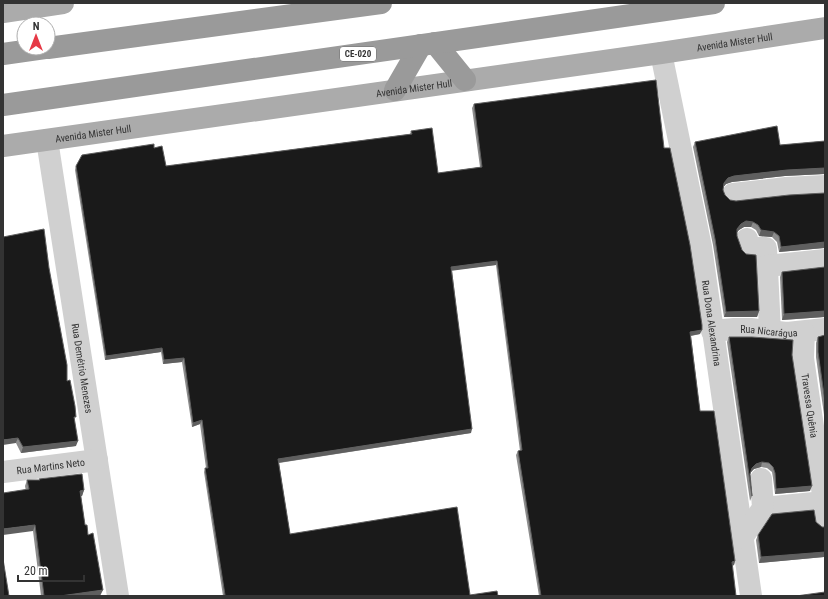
<svg xmlns="http://www.w3.org/2000/svg" width="828" height="599" font-family="'Roboto Condensed',sans-serif">
	<style>
		.lines { fill: none; stroke-linecap: round; stroke-linejoin: round }
		.minor { stroke: #d0d0d0; stroke-width: 22 }
		.major { stroke: #ababab; stroke-width: 22 }
		.highway { stroke: #9a9a9a; stroke-width: 22 }
		.wall { fill: #8c8c8c }
		.shaded-wall { fill: #5f5f5f }
		.building { fill: #1a1a1a; stroke: #5f5f5f }
		.labels { text-anchor: middle; stroke-width: 4; stroke-linejoin: round; paint-order: stroke }
		.shield { fill: #fff; stroke: #707070; stroke-width: 1 }
		.shield-label { font-size: 9px; font-weight: bold; fill: #333 }
		.street-label { font-size: 10px; fill: #333; stroke: #fff }
	</style>
	<rect width="100%" height="100%" fill="#fff"/>
	<g class="lines">
		<!-- minor -->
		<g class="minor">
			<path id="s1" d="M661,53L701,247L751,596"/>
			<path id="s2" d="M47,140L118,596"/>
			<polyline points="733,194 786,188 825,186"/>
			<polyline points="747,239 749,248 766,248 770,331"/>
			<polyline points="767,266 825,260"/>
			<path id="s3" d="M712,331L734,329H751L787,333L825,329"/>
			<path id="s4" d="M804,332L803,358L824,502L825,521"/>
			<path id="s5" d="M3,472L97,460"/>
			<polyline points="763,508 824,502"/>
			<polyline points="742,538 763,508 761,479"/>
		</g>
		<!-- major -->
		<g class="major">
			<polyline points="3,12 63,3"/>
			<path id="s6" d="M3,146L661,53L825,28"/>
		</g>
		<!-- highway -->
		<g class="highway">
			<polyline points="435,43 465,80"/>
			<polyline points="48,48 381,3"/>
			<polyline points="3,54 45,48"/>
			<polyline points="395,90 421,45"/>
			<polyline points="3,105 714,3"/>
		</g>
	</g>
	<!-- wall -->
	<g class="wall">
		<polygon points="474,104 664,148 700,334 691,336 700,411 735,561 734,565 732,566 736,596 539,596 516,455 518,451 520,451 496,265 452,270 471,433 279,463 290,534 470,595 498,596 223,596 204,472 205,468 206,468 200,424 192,427 182,362 163,364 161,352 105,360 75,170 76,166 166,166 410,134 411,131 438,173 480,167 472,108"/>
		<polygon points="825,141 825,174 785,176 732,182 726,184 723,187 723,190 725,195 730,200 736,201 825,193 825,248 779,252 777,242 772,237 759,236 756,230 751,227 744,227 739,230 737,232 737,236 759,311 757,317 724,317 713,245 693,147 695,142 780,145"/>
		<polygon points="825,267 825,317 782,320 780,277 782,272"/>
		<polygon points="49,268 67,381 75,421 76,446 21,453 16,443"/>
		<polygon points="825,335 825,422 816,357 816,343 818,337"/>
		<polygon points="729,337 792,355 810,491 775,494 773,478 772,472 767,468 761,467 754,469 751,472 750,474 752,496 750,501 727,342"/>
		<polygon points="39,479 84,490 82,496 81,496 85,525 100,596 41,596 33,531 25,486 27,480 39,480"/>
		<polygon points="816,522 822,527 825,527 825,563 824,557 759,563 756,540 758,535"/>
	</g>
	<!-- shaded-wall -->
	<g class="shaded-wall">
		<polygon points="825,168 824,174 785,176 732,182 726,184 722,189 724,183 728,178 734,176 787,170"/>
		<polygon points="746,221 753,222 751,227 744,227 739,230 735,235 737,229 741,224"/>
		<polygon points="761,230 774,232 772,237 759,236"/>
		<polygon points="825,242 824,248 779,252 781,247"/>
		<polygon points="497,261 496,265 450,271 451,267"/>
		<polygon points="759,311 757,317 724,317 726,312"/>
		<polygon points="825,311 824,317 782,320 784,314"/>
		<polygon points="702,330 700,334 689,336 690,332"/>
		<polygon points="162,348 161,352 105,360 106,356"/>
		<polygon points="184,358 182,362 163,364 164,360"/>
		<polygon points="202,420 200,424 192,427 193,423"/>
		<polygon points="472,429 471,433 277,463 278,459"/>
		<polygon points="18,438 16,443 3,445 3,440"/>
		<polygon points="78,441 76,446 21,453 23,447"/>
		<polygon points="762,462 761,467 754,469 750,473 752,468 756,464"/>
		<polygon points="812,486 810,491 775,494 776,489"/>
		<polygon points="84,490 82,496 78,497 80,491"/>
		<polygon points="35,525 33,531 3,535 3,529"/>
		<polygon points="825,552 824,557 759,563 761,557"/>
		<polygon points="735,561 734,565 730,566 732,562"/>
		<polygon points="103,590 100,596 60,596"/>
	</g>
	<!-- building -->
	<g class="building">
		<polygon points="656,80 664,148 670,148 690,245 702,325 702,330 690,332 700,411 714,411 735,561 732,562 736,596 541,596 518,451 522,450 497,261 451,267 472,429 278,459 290,534 457,507 470,595 497,591 498,596 221,596 225,595 205,468 208,468 202,420 193,423 184,358 164,360 162,348 106,356 76,166 82,155 154,144 154,148 162,146 166,166 412,134 411,131 432,128 438,173 482,167 474,104"/>
		<polygon points="777,126 780,145 825,141 825,168 787,170 734,176 728,178 724,183 723,190 725,195 730,200 736,201 789,195 825,193 825,242 781,247 779,236 774,232 761,230 758,225 753,222 746,221 741,224 737,229 737,236 742,250 746,254 756,255 759,311 726,312 715,239 695,142"/>
		<polygon points="44,229 49,268 67,365 67,381 70,380 75,406 76,417 74,417 78,441 23,447 18,438 3,440 3,237"/>
		<polygon points="825,267 825,311 784,314 782,272"/>
		<polygon points="825,335 825,402 818,352 818,337"/>
		<polygon points="729,337 752,337 793,340 792,355 812,486 776,489 775,473 773,467 769,463 762,462 756,464 752,468 750,474 752,496"/>
		<polygon points="82,474 84,490 80,491 85,525 87,525 88,535 93,533 103,590 60,596 44,596 35,525 3,529 3,493 29,489 27,480 40,480 39,479"/>
		<polygon points="814,510 816,522 822,527 825,527 825,552 761,557 758,535 772,514"/>
		<polygon points="3,559 9,596 3,596"/>
		<polygon points="825,592 825,596 796,596"/>
	</g>
	<g class="labels">
		<!-- shield labels -->
		<rect class="shield" x="340" y="47" width="36" height="14" rx="3"/>
		<g class="shield-label">
			<text x="358" y="57">CE-020</text>
		</g>
		<!-- street labels -->
		<g class="street-label">
			<text dy="4" stroke="none"><textPath href="#s6" startOffset="739">Avenida Mister Hull</textPath></text>
			<text dy="4" stroke="none"><textPath href="#s6" startOffset="415">Avenida Mister Hull</textPath></text>
			<text dy="4" stroke="none"><textPath href="#s6" startOffset="91">Avenida Mister Hull</textPath></text>
			<text dy="4" stroke="none"><textPath href="#s1" startOffset="275">Rua Dona Alexandrina</textPath></text>
			<text dy="4" stroke="none"><textPath href="#s3" startOffset="57">Rua Nicarágua</textPath></text>
			<text dy="4" stroke="none"><textPath href="#s2" startOffset="231">Rua Demétrio Menezes</textPath></text>
			<text dy="4" stroke="none"><textPath href="#s4" startOffset="74">Travessa Quênia</textPath></text>
			<text dy="4" stroke="none"><textPath href="#s5" startOffset="48">Rua Martins Neto</textPath></text>
		</g>
	</g>
	<!-- border -->
	<rect width="828" height="599" fill="none" stroke="#333333" stroke-width="8"/>
	<!-- north arrow -->
	<g transform="translate(36 36)"><circle r="19" fill="#ffffff" stroke="#adadad"/>
	<path d="M0-3L7 15L0 10L-7 15Z" fill="#e63946"/>
	<text y="-6" font-size="11" font-weight="bold" text-anchor="middle" fill="#333333">N</text>
	</g>
	<!-- scale -->
	<path d="M18 575v6h66v-6" fill="none" stroke="#333333" stroke-width="2"/>
	<text x="24" y="575" font-size="12" fill="#333333" stroke="#ffffff" stroke-width="3" paint-order="stroke">20 m</text>
</svg>
